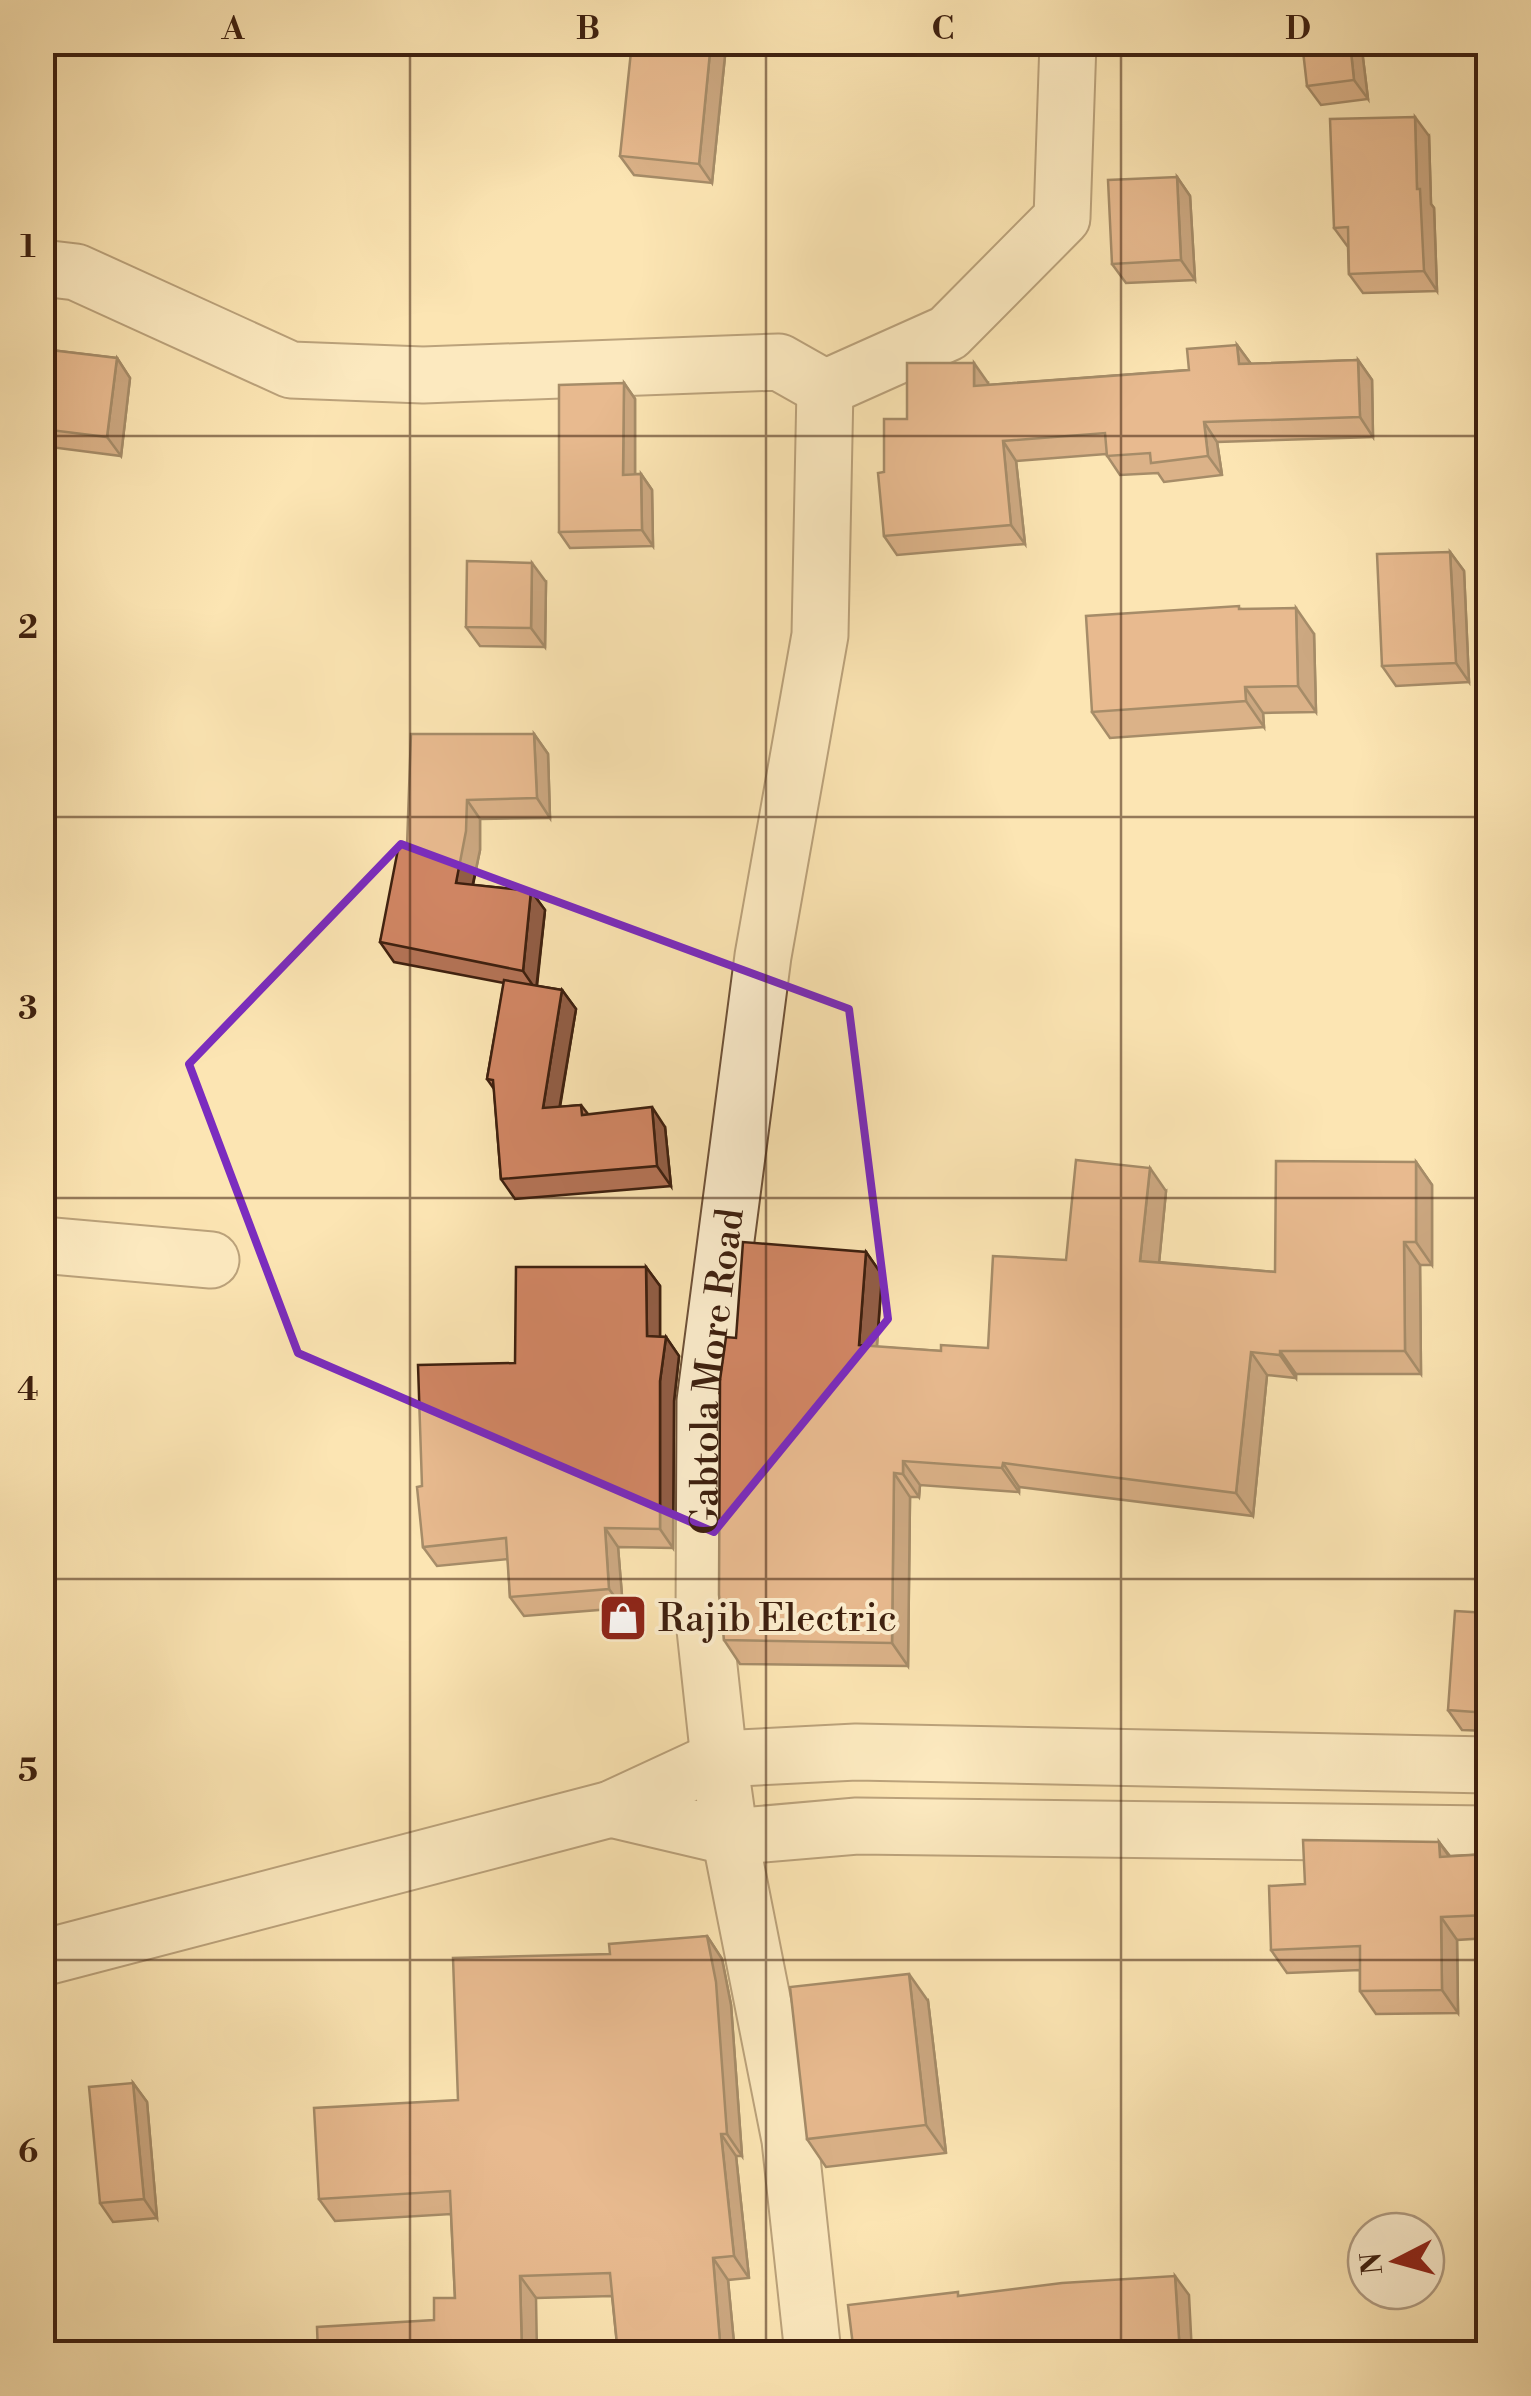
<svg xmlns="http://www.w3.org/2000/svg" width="1531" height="2396" font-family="'Libre Bodoni',serif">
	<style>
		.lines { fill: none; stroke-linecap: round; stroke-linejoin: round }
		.minor-casing { stroke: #6e5138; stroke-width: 59 }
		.minor { stroke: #fdeece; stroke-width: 55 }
		.wall { fill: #b47356; stroke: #3e200f; stroke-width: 2.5 }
		.shaded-wall { fill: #925e46; stroke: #3e200f; stroke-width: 2.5 }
		.building { fill: #d18664; stroke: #3e200f; stroke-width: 2.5 }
		.marked { fill: none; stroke: #7b2cbf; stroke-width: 8; stroke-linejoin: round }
		.grid { fill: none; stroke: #3e200f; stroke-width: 2.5; stroke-opacity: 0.55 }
		.labels { text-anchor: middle; stroke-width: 8; stroke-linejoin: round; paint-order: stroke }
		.street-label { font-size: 38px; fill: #3e200f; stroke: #fdeece }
		.poi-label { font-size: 38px; fill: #3e200f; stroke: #fdeece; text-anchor: start }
		.neatline { fill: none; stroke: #3e200f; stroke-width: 4 }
		.grid-label { font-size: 32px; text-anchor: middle; font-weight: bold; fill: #3e200f }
	</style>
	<rect width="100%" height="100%" fill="#fce5b3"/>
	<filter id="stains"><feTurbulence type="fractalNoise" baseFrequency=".002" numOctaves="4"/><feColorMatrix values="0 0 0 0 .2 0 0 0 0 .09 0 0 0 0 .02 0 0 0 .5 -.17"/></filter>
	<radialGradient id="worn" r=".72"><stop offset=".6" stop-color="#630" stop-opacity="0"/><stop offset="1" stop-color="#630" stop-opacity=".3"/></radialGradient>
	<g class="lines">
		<!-- minor casing -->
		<g class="minor-casing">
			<g id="minor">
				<polyline points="42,268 76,272 291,370 423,375 779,362 825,388"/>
				<polyline points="825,388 948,333 1062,218 1068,42"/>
				<polyline points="42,1245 211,1260"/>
				<polyline points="611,1809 730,1837 857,1826 1488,1834"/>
				<polyline points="42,1958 611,1809 719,1759 856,1752 1488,1765"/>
				<path id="s1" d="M813,2354L790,2140L730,1837L719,1759L704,1620L705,1401L763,956L820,635L825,388"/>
			</g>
		</g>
		<!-- minor -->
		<use href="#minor" class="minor"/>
	</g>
	<!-- wall -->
	<g class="wall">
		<polygon points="1361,42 1368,99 1321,105 1307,86"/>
		<polygon points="726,46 712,183 634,175 620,156"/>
		<polygon points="1429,136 1431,204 1434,208 1437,291 1363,293 1349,274 1348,247 1334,228"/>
		<polygon points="1177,177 1190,196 1195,280 1126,283 1112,264"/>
		<polygon points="1237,345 1251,364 1358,360 1372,380 1373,437 1217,442 1222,475 1164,482 1158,473 1120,475 1106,454 1016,461 1025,544 897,555 884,536 884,472 907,419 988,383 988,385 1189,370"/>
		<polygon points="42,349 117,358 130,378 121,456 42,446"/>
		<polygon points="624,383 635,399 635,474 641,474 652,490 653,546 570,548 559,532"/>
		<polygon points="1450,552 1464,571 1469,682 1396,686 1382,666"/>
		<polygon points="546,582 545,647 480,646 466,627"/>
		<polygon points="1241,609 1314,634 1316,712 1263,713 1264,727 1110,738 1092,712"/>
		<polygon points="534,734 548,754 550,818 480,819 480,850 473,885 531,891 545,910 537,986 562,990 576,1009 560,1107 581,1105 588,1114 665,1127 671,1186 515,1199 501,1179 494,1089 487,1079 504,983 394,962 380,942 407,846"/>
		<polygon points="1416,1162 1432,1185 1432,1265 1420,1265 1421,1374 1296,1374 1296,1378 1267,1375 1253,1516 1019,1487 1019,1492 920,1485 919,1497 910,1497 908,1666 740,1664 724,1640 736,1338 866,1252 882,1275 877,1347 941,1351 988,1348 1066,1260 1166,1191 1159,1262 1275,1272"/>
		<polygon points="646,1267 660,1286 660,1337 666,1337 679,1356 674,1401 673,1548 618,1547 623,1608 524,1616 510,1597 508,1559 437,1566 423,1547 422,1486 515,1363"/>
		<polygon points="1488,1613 1488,1731 1462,1730 1448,1710"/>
		<polygon points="1439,1842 1450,1856 1488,1854 1488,1938 1457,1940 1458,2013 1376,2014 1360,1991 1360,1970 1287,1973 1271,1950 1305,1884"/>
		<polygon points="707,1936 722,1959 731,2005 742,2156 736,2156 749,2278 728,2280 735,2354 618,2354 612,2296 536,2298 434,2320 455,2298 451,2214 335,2221 319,2199 458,2100 610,1954"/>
		<polygon points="928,2001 946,2153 826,2167 807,2139"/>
		<polygon points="133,2083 147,2102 157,2218 113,2222 100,2203"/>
	</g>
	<!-- shaded-wall -->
	<g class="shaded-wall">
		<polygon points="711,42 724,42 726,46 712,183 699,164"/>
		<polygon points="1350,42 1361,42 1368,99 1354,80"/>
		<polygon points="1415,117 1429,136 1431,204 1434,208 1437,291 1424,271 1417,189"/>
		<polygon points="1177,177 1190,196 1195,280 1181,260"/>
		<polygon points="1237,345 1251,364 1239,364"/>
		<polygon points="117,358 130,378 121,456 107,437"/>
		<polygon points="1358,360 1372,380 1373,437 1360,417"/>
		<polygon points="974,363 988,383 988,405 974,386"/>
		<polygon points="624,383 635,399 635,490 623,475"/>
		<polygon points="1204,422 1217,442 1222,475 1208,456"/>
		<polygon points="1003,441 1016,461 1025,544 1011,525"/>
		<polygon points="641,474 652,490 653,546 642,530"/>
		<polygon points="1450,552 1464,571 1469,682 1456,663"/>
		<polygon points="532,563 546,582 545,647 531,628"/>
		<polygon points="1296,608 1314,634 1316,712 1298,686"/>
		<polygon points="1245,687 1263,713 1264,727 1246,701"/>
		<polygon points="534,734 548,754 550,818 537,798"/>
		<polygon points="467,800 480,819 480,850 469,902 456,883"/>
		<polygon points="531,891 545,910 536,990 523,971"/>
		<polygon points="562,990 576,1009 556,1128 543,1108"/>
		<polygon points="652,1107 665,1127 671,1186 657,1166"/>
		<polygon points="1416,1162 1432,1185 1432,1265 1416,1242"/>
		<polygon points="1150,1168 1166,1191 1157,1284 1140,1261"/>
		<polygon points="1404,1242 1420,1265 1421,1374 1405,1351"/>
		<polygon points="866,1252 882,1275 875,1369 859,1345"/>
		<polygon points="646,1267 660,1286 660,1355 647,1336"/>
		<polygon points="666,1337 679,1356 674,1401 673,1548 660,1529 660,1381"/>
		<polygon points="1280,1351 1296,1374 1296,1378 1280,1355"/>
		<polygon points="1251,1352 1267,1375 1253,1516 1236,1493"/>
		<polygon points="903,1461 920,1485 919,1497 903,1474"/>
		<polygon points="1003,1463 1019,1487 1019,1492 1002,1468"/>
		<polygon points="894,1473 910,1497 908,1666 892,1643"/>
		<polygon points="605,1528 618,1547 623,1608 609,1589"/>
		<polygon points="1439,1842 1455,1865 1440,1857"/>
		<polygon points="1441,1917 1457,1940 1458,2013 1442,1990"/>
		<polygon points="707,1936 722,1959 731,2005 742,2156 727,2134"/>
		<polygon points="909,1974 928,2001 946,2153 926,2125"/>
		<polygon points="133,2083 147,2102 157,2218 144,2199"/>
		<polygon points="721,2134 736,2156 749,2278 734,2256"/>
		<polygon points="713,2258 728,2280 735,2354 721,2354"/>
		<polygon points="520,2276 536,2298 537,2354 522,2354"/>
		<polygon points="1175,2276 1189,2295 1192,2354 1180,2354"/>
	</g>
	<!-- building -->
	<g class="building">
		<polygon points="632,42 711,42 699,164 620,156"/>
		<polygon points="1302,42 1350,42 1354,80 1307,86"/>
		<polygon points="1415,117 1417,189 1420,189 1424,271 1349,274 1348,227 1334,228 1330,119"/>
		<polygon points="1177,177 1181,260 1112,264 1108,180"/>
		<polygon points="1237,345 1239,364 1358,360 1360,417 1204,422 1208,456 1151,463 1150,453 1107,456 1105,433 1003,441 1011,525 884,536 878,473 884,472 884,419 907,419 907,363 974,363 974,386 1189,370 1187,349"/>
		<polygon points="42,349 117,358 107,437 42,429"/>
		<polygon points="624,383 623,475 641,474 642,530 559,532 559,385"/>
		<polygon points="1450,552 1456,663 1382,666 1377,554"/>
		<polygon points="467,561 532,563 531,628 466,627"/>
		<polygon points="1239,606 1239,609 1296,608 1298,686 1245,687 1246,701 1092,712 1086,616"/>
		<polygon points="411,734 534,734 537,798 467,800 466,831 456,883 531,891 523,971 380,942 399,844 407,846"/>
		<polygon points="504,980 562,990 543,1108 581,1105 582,1115 652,1107 657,1166 501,1179 493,1080 487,1079"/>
		<polygon points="1076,1160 1150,1168 1140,1261 1275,1272 1276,1161 1416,1162 1416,1242 1404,1242 1405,1351 1280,1351 1280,1355 1251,1352 1236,1493 1003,1463 1002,1468 903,1461 903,1474 894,1473 892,1643 724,1640 719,1595 720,1380 726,1337 736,1338 743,1242 866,1252 859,1345 941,1351 941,1345 988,1348 993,1256 1066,1260"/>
		<polygon points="516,1267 646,1267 647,1336 666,1337 660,1381 660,1529 605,1528 609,1589 510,1597 506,1538 423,1547 417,1487 422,1486 418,1365 515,1363"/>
		<polygon points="1455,1611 1488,1613 1488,1713 1448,1710"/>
		<polygon points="1303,1840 1439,1842 1440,1857 1488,1854 1488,1915 1441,1917 1442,1990 1360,1991 1360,1946 1271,1950 1269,1886 1305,1884"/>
		<polygon points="707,1936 716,1982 727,2134 721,2134 734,2256 713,2258 721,2354 618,2354 610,2273 520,2276 522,2354 318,2354 317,2327 434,2320 434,2298 455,2298 450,2191 319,2199 314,2108 458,2100 453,1958 610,1954 609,1944"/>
		<polygon points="909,1974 926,2125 807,2139 790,1987"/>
		<polygon points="133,2083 144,2199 100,2203 89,2087"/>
		<polygon points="1175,2276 1180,2354 854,2354 848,2305 958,2292 958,2296 1062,2283"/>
	</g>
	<!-- marked area -->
	<path d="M0 0H1531V2396H0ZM401,844L849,1009L888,1319L714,1532L298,1353L189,1064Z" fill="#fce5b3" fill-opacity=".55" fill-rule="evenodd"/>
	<path class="marked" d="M401,844L849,1009L888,1319L714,1532L298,1353L189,1064Z"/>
	<!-- grid -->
	<path class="grid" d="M410,42V2354M766,42V2354M1121,42V2354M42,436H1488M42,817H1488M42,1198H1488M42,1579H1488M42,1960H1488"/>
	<!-- icons -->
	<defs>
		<g id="shop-square" transform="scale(2.5)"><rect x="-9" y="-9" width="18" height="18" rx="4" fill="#8f2418" stroke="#fdeece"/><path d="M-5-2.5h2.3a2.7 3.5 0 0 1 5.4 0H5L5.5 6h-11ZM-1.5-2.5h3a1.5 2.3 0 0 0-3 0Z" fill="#fff"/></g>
	</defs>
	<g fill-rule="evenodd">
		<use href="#shop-square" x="623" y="1618"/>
	</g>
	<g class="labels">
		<!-- street labels -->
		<g class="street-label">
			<text dy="13" stroke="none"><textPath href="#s1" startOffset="992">Gabtola More Road</textPath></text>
		</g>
		<!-- poi labels -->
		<g class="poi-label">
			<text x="658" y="1631">Rajib Electric</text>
		</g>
	</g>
	<!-- margin -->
	<rect width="1531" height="2396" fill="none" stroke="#fce5b3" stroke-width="110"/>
	<!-- north arrow -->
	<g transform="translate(1396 2261) rotate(264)"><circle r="48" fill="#fdeece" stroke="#b19c82" stroke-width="2.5"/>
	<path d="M0-8L18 38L0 25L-18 38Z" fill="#8f2418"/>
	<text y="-15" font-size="28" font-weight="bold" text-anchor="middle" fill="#3e200f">N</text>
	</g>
	<rect x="55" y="55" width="1421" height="2286" class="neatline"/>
	<g class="grid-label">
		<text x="233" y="39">A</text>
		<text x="588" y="39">B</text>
		<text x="943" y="39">C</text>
		<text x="1298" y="39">D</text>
		<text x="28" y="257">1</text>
		<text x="28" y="638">2</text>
		<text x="28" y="1019">3</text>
		<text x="28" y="1400">4</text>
		<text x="28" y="1781">5</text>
		<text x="28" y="2162">6</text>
	</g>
	<rect width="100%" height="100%" filter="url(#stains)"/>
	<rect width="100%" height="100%" fill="url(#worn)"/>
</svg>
